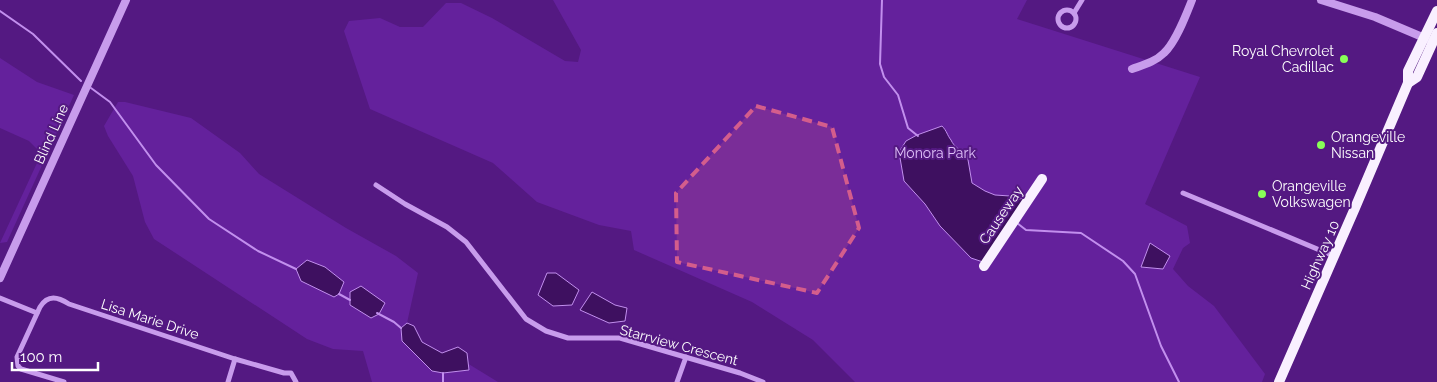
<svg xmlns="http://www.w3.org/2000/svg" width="1437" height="382" font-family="Raleway,sans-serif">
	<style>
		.green { fill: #64219c }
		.water { fill: #3e1060; stroke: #c28fee }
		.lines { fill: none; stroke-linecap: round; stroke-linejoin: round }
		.stream { stroke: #c28fee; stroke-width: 2 }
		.minor { stroke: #c89cec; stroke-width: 5 }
		.tertiary { stroke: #c89cec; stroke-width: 8 }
		.trunk { stroke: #f9f0ff; stroke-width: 10 }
		.marked { fill: #d45d8c; fill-opacity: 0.2; stroke: #d45d8c; stroke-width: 4; stroke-dasharray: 10 6; stroke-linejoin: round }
		.poi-dot { fill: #88ff57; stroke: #541982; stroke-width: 2 }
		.labels { text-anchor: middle; stroke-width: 4; stroke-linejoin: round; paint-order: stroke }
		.poi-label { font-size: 14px; fill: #fff; stroke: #541982; text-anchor: start }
		.street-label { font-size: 14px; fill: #fff; stroke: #541982 }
		.park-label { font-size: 14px; fill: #dfc1f9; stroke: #541982 }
	</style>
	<rect width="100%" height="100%" fill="#541982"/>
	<!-- green -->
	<g class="green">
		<polygon points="553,0 1027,0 1017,19 1200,77 1145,204 1187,226 1190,243 1183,248 1173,269 1188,286 1214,306 1265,374 1262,382 855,382 813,340 752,302 634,250 631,231 599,225 537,202 493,163 370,109 344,31 349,21 380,18 400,27 423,27 446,3 461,3 492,18 565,61 578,62 581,50"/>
		<polygon points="0,58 37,82 74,95 7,242 0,243 37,163 37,149 29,141 0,128"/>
		<polygon points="118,102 125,102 191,118 240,153 259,174 346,228 396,256 418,273 407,323 401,328 435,372 443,373 469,370 467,363 498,382 372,382 363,351 333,349 307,339 154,239 145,222 133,176 108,136 104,126"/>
	</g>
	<!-- water -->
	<g class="water">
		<path d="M942,126C947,131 947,135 951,140C954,147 961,151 967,154L972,183L985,191L995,195L1010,196L1019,199L1025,198L983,262L971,258L940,226L925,204L904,181L899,152L906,141L917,135Z"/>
		<polygon points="1150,243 1170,256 1163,269 1141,267"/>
		<polygon points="307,260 325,267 344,282 339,294 334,297 301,281 296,269"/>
		<polygon points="547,273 556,273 579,290 572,305 553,306 538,295"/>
		<polygon points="361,286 385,303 379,314 371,318 350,305 350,292"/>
		<polygon points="592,292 615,305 627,308 625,321 609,323 580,310"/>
		<polygon points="407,323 414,326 422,342 442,353 458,347 467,353 469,370 443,373 432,371 402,341 401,328"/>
	</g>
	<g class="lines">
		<!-- stream -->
		<g class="stream">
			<polyline points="882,0 880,64 884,77 898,95 908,128 918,136"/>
			<polyline points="0,11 33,34 81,81"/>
			<polyline points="91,88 110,102 156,165 209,219 258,251 296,269"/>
			<polyline points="1017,223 1026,230 1081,233 1123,261 1135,274 1161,346 1179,382"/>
			<polyline points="339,294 350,300"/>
			<polyline points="377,313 394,322 401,328"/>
			<polyline points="443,382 443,373"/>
		</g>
		<!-- minor -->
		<g class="minor">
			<circle cx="1067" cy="19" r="9"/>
			<polyline points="1074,13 1082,0"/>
			<polyline points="376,185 405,204 447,227 466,242 526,319 546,331 568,338 620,338 740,373 763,382"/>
			<polyline points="1183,193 1334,256"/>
			<polyline points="0,298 37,313"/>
			<path d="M64,382L21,369L18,366L17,357L40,307C48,294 58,297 69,304L235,359L284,373H291L296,382"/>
			<polyline points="228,382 235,359"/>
			<polyline points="677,382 686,357"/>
		</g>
		<!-- tertiary -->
		<g class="tertiary">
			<polyline points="1321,0 1375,17 1427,39"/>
			<path d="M1132,69C1143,65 1155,62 1164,53C1176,42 1186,15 1192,0"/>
			<polyline points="0,278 126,0"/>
		</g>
		<!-- trunk -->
		<g class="trunk">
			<polyline points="1408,83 1417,77 1437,33"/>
			<polyline points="984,266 1042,179"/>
			<polyline points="1279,382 1355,208 1408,83 1408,71 1437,11"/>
		</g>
	</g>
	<!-- marked area -->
	<path class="marked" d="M756,106L832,127L859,228L817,293L677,262L676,193Z"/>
	<!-- markers -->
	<g class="poi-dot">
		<circle cx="1344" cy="59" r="5"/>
		<circle cx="1321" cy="145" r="5"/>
		<circle cx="1262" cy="194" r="5"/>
	</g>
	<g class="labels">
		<!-- poi labels -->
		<g class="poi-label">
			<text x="1334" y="56" text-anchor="end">Royal Chevrolet<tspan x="1334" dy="16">Cadillac</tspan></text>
			<text x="1331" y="142">Orangeville<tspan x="1331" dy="16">Nissan</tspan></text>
			<text x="1272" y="191">Orangeville<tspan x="1272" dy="16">Volkswagen</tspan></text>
		</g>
		<!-- street labels -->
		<g class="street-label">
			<text transform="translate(51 134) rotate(-66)" y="5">Blind Line</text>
			<text transform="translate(1001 215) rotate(-56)" y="5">Causeway</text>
			<text transform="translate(1320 255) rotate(-66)" y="5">Highway 10</text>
			<text transform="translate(150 319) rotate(18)" y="5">Lisa Marie Drive</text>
			<text transform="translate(679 345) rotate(15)" y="5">Starrview Crescent</text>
		</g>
		<!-- park labels -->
		<g class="park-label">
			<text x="935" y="158">Monora Park</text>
		</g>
	</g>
	<!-- scale -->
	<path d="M12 362v8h86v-8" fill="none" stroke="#ffffff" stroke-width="2.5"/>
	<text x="20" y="362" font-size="15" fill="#ffffff" stroke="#541982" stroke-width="4" paint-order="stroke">100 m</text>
</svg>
